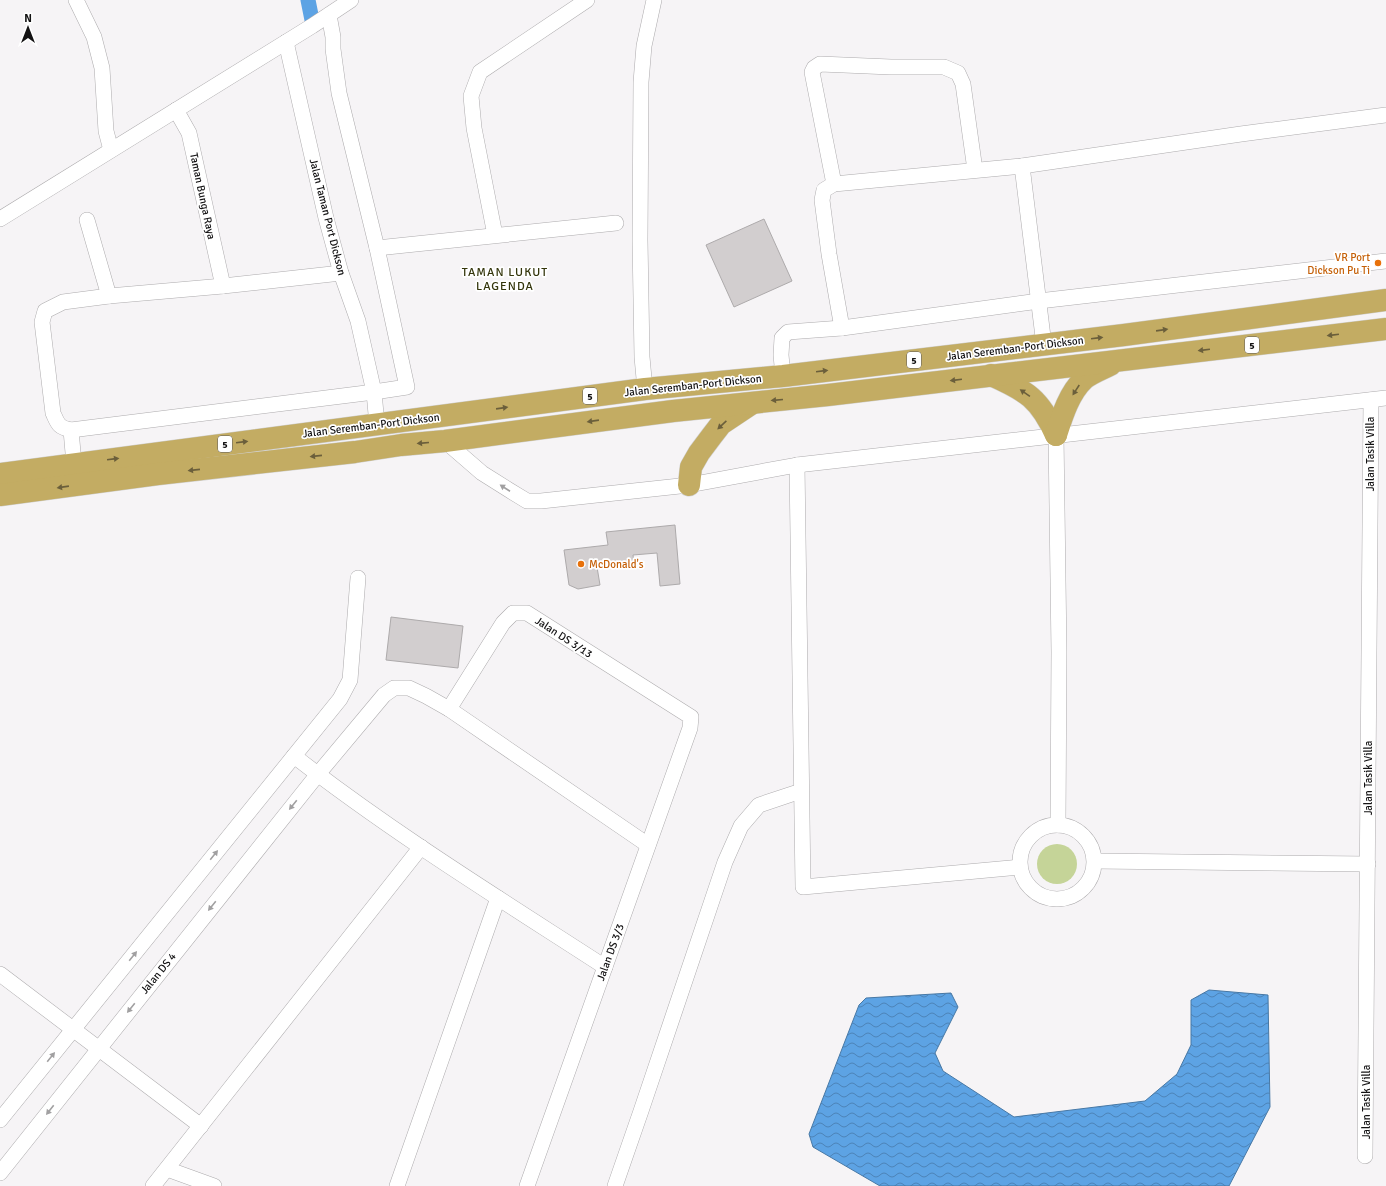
<svg xmlns="http://www.w3.org/2000/svg" width="1386" height="1186" font-family="Signika,sans-serif">
	<style>
		.grass { fill: #c5d498 }
		.water { fill: url(#water-waves); stroke: #4778a5 }
		.lines { fill: none; stroke-linecap: round; stroke-linejoin: round }
		.canal { stroke: #5da3e4; stroke-width: 15 }
		.building { fill: #d2cecf; stroke: #adaaab }
		.minor-casing { stroke: #adabad; stroke-width: 16 }
		.trunk-casing { stroke: #d0d0d0; stroke-width: 23 }
		.minor { stroke: #fff; stroke-width: 15 }
		.trunk { stroke: #c3ac63; stroke-width: 22 }
		.oneway { fill: #6b5f3b }
		.oneway2 { fill: #a1a0a1 }
		.food-dot { fill: #e8710a; stroke: #fff; stroke-width: 1.5 }
		.labels { text-anchor: middle; stroke-width: 3.5; stroke-linejoin: round; paint-order: stroke }
		.shield { fill: #fff; stroke: #5a595a; stroke-width: 1 }
		.shield-label { font-size: 10px; font-weight: bold; fill: #131213 }
		.street-label { font-size: 11px; fill: #131213; stroke: #fff }
		.food-label { font-size: 11px; fill: #c56008; stroke: #fff; text-anchor: end }
		.neighbourhood-label { font-size: 12px; letter-spacing: 1px; fill: #33350b; stroke: #fff }
	</style>
	<defs>
		<pattern id="water-waves" width="16" height="10" patternUnits="userSpaceOnUse"><rect width="16" height="10" fill="#5da3e4"/><path d="M0 5q4-4 8 0t8 0" fill="none" stroke="#4c83b8"/></pattern>
	</defs>
	<rect width="100%" height="100%" fill="#f6f4f6"/>
	<!-- grass -->
	<circle class="grass" cx="1057" cy="864" r="20"/>
	<!-- water -->
	<polygon class="water" points="1209,990 1268,995 1270,1107 1229,1186 880,1186 813,1147 809,1134 859,1005 866,998 951,993 958,1007 935,1053 943,1071 1014,1117 1145,1101 1177,1074 1191,1045 1191,1000"/>
	<g class="lines">
		<!-- canal -->
		<polyline class="canal" points="308,0 312,20"/>
	</g>
	<!-- building -->
	<g class="building">
		<polygon points="764,219 792,281 734,307 706,245"/>
		<polygon points="675,525 680,584 660,586 657,553 633,555 634,564 597,567 600,585 578,589 569,585 564,550 608,545 606,532"/>
		<polygon points="391,617 463,626 458,668 386,660"/>
	</g>
	<g class="lines">
		<!-- minor casing -->
		<g class="minor-casing">
			<g id="minor">
				<polyline points="76,0 94,37 102,68 106,131 111,150"/>
				<path d="M329,15L333,37V49L339,93L377,248L407,387L374,392L71,430C58,427 58,424 53,413L42,322L45,311L63,302L109,296L223,286L341,273"/>
				<polyline points="286,42 326,218 341,273 358,321 374,392 377,425"/>
				<polyline points="176,110 189,133 223,286"/>
				<polyline points="1022,166 1044,345"/>
				<polyline points="834,184 812,72 814,68 820,64 891,67 944,67 958,73 963,84 975,170"/>
				<polyline points="0,219 312,26 351,0"/>
				<polyline points="87,220 109,296"/>
				<polyline points="495,235 474,128 471,96 480,72 587,0"/>
				<polyline points="377,248 616,223"/>
				<polyline points="842,328 829,254 822,200 824,190 834,184 1022,166 1241,134 1386,115"/>
				<polyline points="783,376 781,355 782,338 788,332 842,328 1039,301 1386,261"/>
				<polyline points="645,389 642,357 640,240 641,82 644,46 654,0"/>
				<polyline points="71,430 74,464"/>
				<polyline points="1056,435 1059,652 1058,825"/>
				<polyline points="445,441 482,473 509,490 527,501 541,501 689,485 797,465 1386,398"/>
				<polyline points="797,465 803,887 1020,867"/>
				<polyline points="449,709 503,623 513,613 527,613 691,717 690,728 527,1186"/>
				<path d="M294,756C393,833 500,899 605,967"/>
				<circle cx="1057" cy="862" r="37"/>
				<polyline points="1095,861 1368,864"/>
				<polyline points="0,974 201,1126"/>
				<polyline points="0,1120 340,699 350,680 358,578"/>
				<polyline points="1365,1156 1371,400"/>
				<polyline points="167,1169 214,1186"/>
				<polyline points="0,1173 318,774 384,695 394,688 409,688 426,696 449,709 648,845"/>
				<polyline points="153,1186 421,847"/>
				<polyline points="397,1186 498,898"/>
				<polyline points="615,1186 641,1111 725,862 741,826 759,805 801,791"/>
			</g>
		</g>
		<!-- trunk casing -->
		<g class="trunk-casing">
			<g id="trunk">
				<path d="M991,375C1027,391 1040,399 1056,435"/>
				<path d="M1056,435C1062,416 1069,393 1084,379C1091,373 1102,369 1110,365"/>
				<polyline points="0,474 645,389 783,376 1124,335 1386,300"/>
				<polyline points="689,485 691,467 699,453 711,437 721,424 751,404"/>
				<polyline points="0,495 158,474 355,452 401,445 445,441 673,411 828,395 1386,329"/>
			</g>
		</g>
		<!-- minor -->
		<use href="#minor" class="minor"/>
		<!-- trunk -->
		<use href="#trunk" class="trunk"/>
	</g>
	<!-- one-way arrows -->
	<defs><path id="oneway-solid" d="M-6-.8H1V-3.2L6.5 0L1 3.2V.8H-6Z"/></defs>
	<g class="oneway">
		<use href="#oneway-solid" transform="translate(1162 330) rotate(-8)"/>
		<use href="#oneway-solid" transform="translate(1333 335) rotate(173)"/>
		<use href="#oneway-solid" transform="translate(1097 338) rotate(-7)"/>
		<use href="#oneway-solid" transform="translate(1204 350) rotate(173)"/>
		<use href="#oneway-solid" transform="translate(822 371) rotate(-7)"/>
		<use href="#oneway-solid" transform="translate(956 380) rotate(173)"/>
		<use href="#oneway-solid" transform="translate(1076 390) rotate(123)"/>
		<use href="#oneway-solid" transform="translate(1025 393) rotate(-145)"/>
		<use href="#oneway-solid" transform="translate(777 400) rotate(175)"/>
		<use href="#oneway-solid" transform="translate(502 408) rotate(-8)"/>
		<use href="#oneway-solid" transform="translate(593 421) rotate(172)"/>
		<use href="#oneway-solid" transform="translate(722 425) rotate(137)"/>
		<use href="#oneway-solid" transform="translate(242 442) rotate(-7)"/>
		<use href="#oneway-solid" transform="translate(423 443) rotate(175)"/>
		<use href="#oneway-solid" transform="translate(316 456) rotate(174)"/>
		<use href="#oneway-solid" transform="translate(113 459) rotate(-7)"/>
		<use href="#oneway-solid" transform="translate(194 470) rotate(174)"/>
		<use href="#oneway-solid" transform="translate(63 487) rotate(172)"/>
	</g>
	<g class="oneway2">
		<use href="#oneway-solid" transform="translate(505 488) rotate(-147)"/>
		<use href="#oneway-solid" transform="translate(293 805) rotate(129)"/>
		<use href="#oneway-solid" transform="translate(214 855) rotate(-51)"/>
		<use href="#oneway-solid" transform="translate(212 906) rotate(129)"/>
		<use href="#oneway-solid" transform="translate(133 956) rotate(-51)"/>
		<use href="#oneway-solid" transform="translate(131 1008) rotate(129)"/>
		<use href="#oneway-solid" transform="translate(51 1057) rotate(-51)"/>
		<use href="#oneway-solid" transform="translate(50 1110) rotate(128)"/>
	</g>
	<!-- markers -->
	<g class="food-dot">
		<circle cx="1378" cy="263" r="4"/>
		<circle cx="581" cy="564" r="4"/>
	</g>
	<g class="labels">
		<!-- shield labels -->
		<g class="shield">
			<rect x="1245" y="337" width="14" height="16" rx="3"/>
			<rect x="907" y="352" width="14" height="16" rx="3"/>
			<rect x="583" y="388" width="14" height="16" rx="3"/>
			<rect x="218" y="436" width="14" height="16" rx="3"/>
		</g>
		<g class="shield-label">
			<text x="1252" y="349">5</text>
			<text x="914" y="364">5</text>
			<text x="590" y="400">5</text>
			<text x="225" y="448">5</text>
		</g>
		<!-- street labels -->
		<g class="street-label">
			<text transform="translate(203 196) rotate(78)" y="4">Taman Bunga Raya</text>
			<text transform="translate(328 217) rotate(76)" y="4">Jalan Taman Port Dickson</text>
			<text transform="translate(1015 348) rotate(-7)" y="4">Jalan Seremban-Port Dickson</text>
			<text transform="translate(693 385) rotate(-6)" y="4">Jalan Seremban-Port Dickson</text>
			<text transform="translate(371 425) rotate(-7)" y="4">Jalan Seremban-Port Dickson</text>
			<text transform="translate(1370 454) rotate(-90)" y="4">Jalan Tasik Villa</text>
			<text transform="translate(564 637) rotate(33)" y="4">Jalan DS 3/13</text>
			<text transform="translate(1368 778) rotate(-90)" y="4">Jalan Tasik Villa</text>
			<text transform="translate(610 952) rotate(-70)" y="4">Jalan DS 3/3</text>
			<text transform="translate(158 973) rotate(-51)" y="4">Jalan DS 4</text>
			<text transform="translate(1366 1102) rotate(-90)" y="4">Jalan Tasik Villa</text>
		</g>
		<!-- food labels -->
		<g class="food-label">
			<text x="1370" y="261">VR Port<tspan x="1370" dy="13">Dickson Pu Ti</tspan></text>
			<text x="589" y="568" text-anchor="start">McDonald's</text>
		</g>
		<!-- neighbourhood labels -->
		<g class="neighbourhood-label">
			<text x="505" y="276">TAMAN LUKUT<tspan x="505" dy="14">LAGENDA</tspan></text>
		</g>
	</g>
	<!-- north arrow -->
	<g transform="translate(28 28)" stroke="#ffffff" stroke-width="3" paint-order="stroke">
	<path d="M0-3L7 15L0 10L-7 15Z" fill="#131213"/>
	<text y="-6" font-size="11" font-weight="bold" text-anchor="middle" fill="#131213">N</text>
	</g>
</svg>
